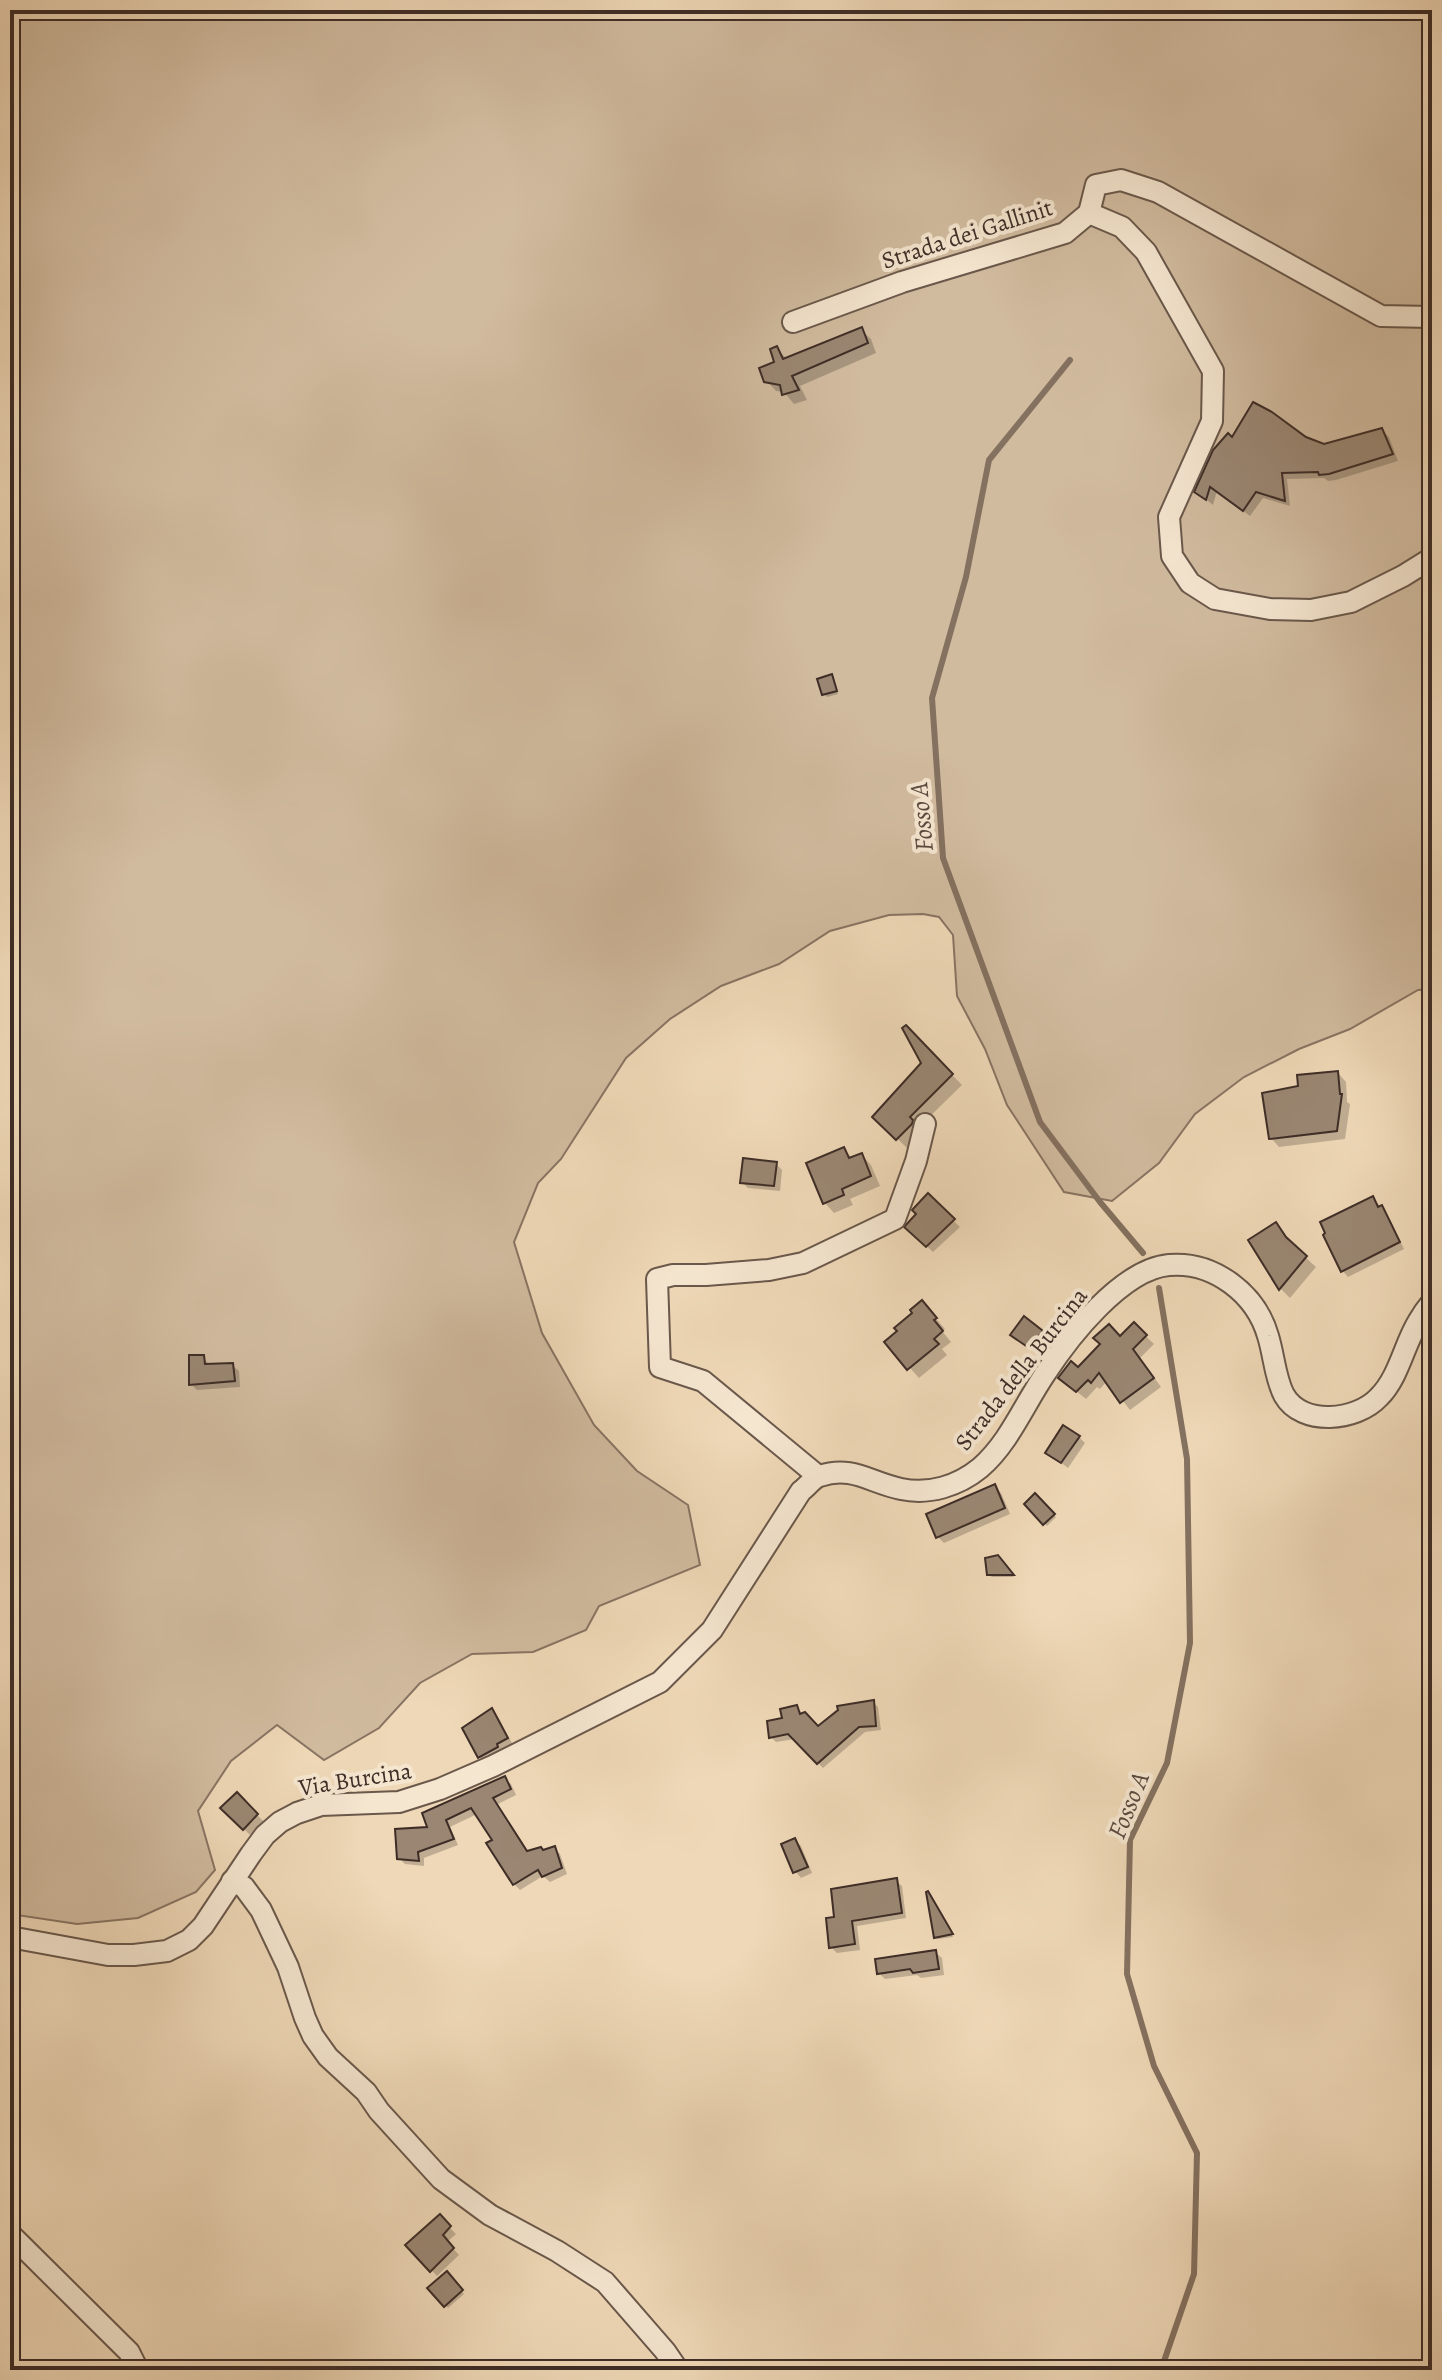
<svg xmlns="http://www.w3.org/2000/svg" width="1442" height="2380" font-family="Alegreya,serif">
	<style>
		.green { fill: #d1bb9f; stroke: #887463; stroke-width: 2 }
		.shadow { fill: #0003 }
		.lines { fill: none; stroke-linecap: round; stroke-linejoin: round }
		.stream { stroke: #847160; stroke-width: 6 }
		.building { fill: #9a8672; stroke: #3e2d27; stroke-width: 2 }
		.minor-casing { stroke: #6a584b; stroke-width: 24 }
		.minor { stroke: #f5e6d0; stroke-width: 20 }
		.labels { text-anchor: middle; stroke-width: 8; stroke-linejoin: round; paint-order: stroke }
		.street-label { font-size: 24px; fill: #3e2d27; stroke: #f5e6d0 }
		.water-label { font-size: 26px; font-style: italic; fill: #5b493f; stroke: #f5e6d0 }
	</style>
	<rect width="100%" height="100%" fill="#efd8b7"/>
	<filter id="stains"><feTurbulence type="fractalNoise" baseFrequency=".0025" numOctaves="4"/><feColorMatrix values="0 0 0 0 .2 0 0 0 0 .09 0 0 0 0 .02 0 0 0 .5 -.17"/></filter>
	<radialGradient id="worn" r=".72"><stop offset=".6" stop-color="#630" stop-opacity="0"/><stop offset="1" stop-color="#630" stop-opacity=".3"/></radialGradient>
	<!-- green -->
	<polygon class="green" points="10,10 1432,10 1432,989 1418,990 1350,1029 1299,1049 1244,1077 1195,1114 1159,1163 1112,1201 1064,1192 1007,1105 985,1049 957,996 953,935 939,917 923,914 889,915 830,931 779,964 721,986 670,1019 626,1058 561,1159 538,1183 514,1242 542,1333 594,1425 637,1471 688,1505 700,1565 599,1606 586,1630 533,1652 472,1654 420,1683 379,1728 324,1760 277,1725 231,1761 198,1811 215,1870 196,1892 138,1918 77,1924 10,1914"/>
	<!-- shadow -->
	<g class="shadow">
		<polygon points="861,330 871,339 876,353 800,386 807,400 794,404 784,392 776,391 766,380 776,363 777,349 787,359"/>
		<polygon points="1382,430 1389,437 1398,461 1336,480 1328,481 1324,478 1287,479 1290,506 1263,498 1250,516 1217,491 1213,505 1197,492 1232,440 1305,439 1323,446"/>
		<polygon points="831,677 838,694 827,697 824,694"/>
		<polygon points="906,1028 962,1085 918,1128 921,1133 907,1148 875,1117 923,1063"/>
		<polygon points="1338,1073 1346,1082 1347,1102 1350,1104 1345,1139 1279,1147 1271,1138 1300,1088"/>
		<polygon points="844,1150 853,1159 862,1155 871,1165 880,1186 850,1199 853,1205 834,1213 825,1203 808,1164"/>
		<polygon points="776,1164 782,1170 780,1191 748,1188 742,1182"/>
		<polygon points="928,1196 960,1227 933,1252 907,1227 919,1214"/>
		<polygon points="1373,1198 1387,1214 1404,1249 1348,1277 1342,1270"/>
		<polygon points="1276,1225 1293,1246 1316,1267 1290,1298 1280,1288 1251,1241"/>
		<polygon points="931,1313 945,1329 942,1331 951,1342 942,1349 947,1355 919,1378 887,1342"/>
		<polygon points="1134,1325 1154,1344 1140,1358 1161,1387 1130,1410 1107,1381 1100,1389 1097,1387 1086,1399 1060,1378 1079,1370 1121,1339"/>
		<polygon points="1042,1332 1048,1338 1036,1353 1019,1341"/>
		<polygon points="203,1357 210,1366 232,1365 239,1371 240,1387 197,1390 191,1384"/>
		<polygon points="1079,1437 1085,1443 1068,1468 1047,1452"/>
		<polygon points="995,1487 1001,1493 1010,1514 944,1543 938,1537"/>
		<polygon points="1035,1496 1056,1517 1047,1526 1026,1504"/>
		<polygon points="997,1557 1014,1577 992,1577 989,1575"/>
		<polygon points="873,1702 878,1707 881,1730 865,1732 823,1768 795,1739 776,1742 771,1737 796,1707 818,1729"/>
		<polygon points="492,1711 498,1717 513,1745 501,1751 503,1754 486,1763 480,1757"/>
		<polygon points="504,1778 511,1784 516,1795 498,1804 528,1853 543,1852 554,1848 560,1854 567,1874 550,1882 543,1876 520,1890 514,1884 495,1840 477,1814 450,1827 458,1845 424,1858 424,1866 405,1864 399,1858 430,1828"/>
		<polygon points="237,1794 263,1821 250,1835 223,1808"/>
		<polygon points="795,1840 801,1846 812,1873 801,1878 795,1871"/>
		<polygon points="896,1881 902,1886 906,1918 857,1926 860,1950 837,1953 831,1947 836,1919"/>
		<polygon points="930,1896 953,1937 938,1939 936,1937"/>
		<polygon points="935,1952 942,1958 944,1975 921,1978 917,1975 885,1979 879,1973"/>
		<polygon points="439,2217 456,2234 447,2242 459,2255 437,2276 408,2245"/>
		<polygon points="447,2274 464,2294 448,2308 430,2288"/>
	</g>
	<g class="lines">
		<!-- stream -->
		<g class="stream">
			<polyline points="1070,360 989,460 966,577 932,698 943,858 1040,1122 1100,1202 1143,1253"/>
			<polyline points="1159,1288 1187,1459 1190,1643 1167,1763 1130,1840 1127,1974 1154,2066 1197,2153 1194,2274 1161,2370"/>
		</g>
	</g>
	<!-- building -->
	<g class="building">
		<polygon points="862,327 868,343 792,376 799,390 782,395 780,385 764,382 759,368 774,362 770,349 777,346 783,359"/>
		<polygon points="1253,402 1272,412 1306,437 1324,444 1382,428 1393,454 1329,474 1319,475 1318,472 1282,473 1285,501 1256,492 1243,511 1210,487 1206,500 1194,492 1213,450 1228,433 1232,437"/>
		<polygon points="832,674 837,691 822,695 817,679"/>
		<polygon points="906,1025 953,1074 910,1117 913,1120 912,1124 896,1140 872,1117 921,1063 902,1028"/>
		<polygon points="1338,1071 1340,1094 1342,1094 1337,1131 1269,1139 1262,1093 1298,1086 1297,1075"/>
		<polygon points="844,1147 849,1158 862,1153 871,1176 842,1189 844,1195 823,1204 806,1163"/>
		<polygon points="743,1158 777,1162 774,1186 740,1183"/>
		<polygon points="928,1193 955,1219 926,1247 904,1227 916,1214 912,1210"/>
		<polygon points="1373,1196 1378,1207 1382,1205 1400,1242 1341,1272 1323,1235 1325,1233 1320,1222"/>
		<polygon points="1276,1222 1286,1237 1307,1256 1279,1290 1248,1240"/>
		<polygon points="922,1300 937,1318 934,1320 943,1331 934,1339 939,1344 907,1370 884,1342 897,1331 894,1328 912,1313 910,1310"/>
		<polygon points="1024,1316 1043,1331 1029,1348 1010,1335"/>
		<polygon points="1134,1322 1147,1335 1133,1349 1154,1378 1120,1403 1099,1373 1091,1383 1088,1380 1076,1392 1058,1378 1071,1361 1078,1367 1100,1344 1093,1338 1109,1324 1120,1336"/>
		<polygon points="189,1355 204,1355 205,1364 233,1363 235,1381 189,1385"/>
		<polygon points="1063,1425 1080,1436 1061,1463 1045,1453"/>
		<polygon points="995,1484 1005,1508 936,1538 926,1514"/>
		<polygon points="1035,1493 1055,1514 1043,1525 1024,1504"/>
		<polygon points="998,1555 1014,1575 987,1575 985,1558"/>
		<polygon points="874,1700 876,1726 859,1727 817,1764 788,1734 769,1738 767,1721 782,1718 780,1709 797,1705 800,1714 805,1712 818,1726 838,1710 837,1706"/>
		<polygon points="492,1708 508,1738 497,1744 498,1747 478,1758 462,1728"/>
		<polygon points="505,1776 511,1789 493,1798 527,1851 541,1847 543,1850 555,1846 562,1868 542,1877 538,1870 513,1885 486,1843 492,1840 471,1808 446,1820 454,1839 418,1852 419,1861 397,1859 395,1829 427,1827 422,1813"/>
		<polygon points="237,1792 258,1814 243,1830 220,1808"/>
		<polygon points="795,1838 808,1867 793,1873 781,1844"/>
		<polygon points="897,1878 902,1913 852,1921 855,1944 829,1948 826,1918 834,1917 831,1889"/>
		<polygon points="928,1891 953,1934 934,1938 926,1892"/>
		<polygon points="936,1950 939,1969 913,1973 910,1969 877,1974 875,1959"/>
		<polygon points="440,2214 451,2226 443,2235 454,2248 430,2272 405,2245"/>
		<polygon points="447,2271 463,2290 444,2307 427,2288"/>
	</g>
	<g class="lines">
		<!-- minor casing -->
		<g class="minor-casing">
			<g id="minor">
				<polyline points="1089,213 1096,185 1121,180 1158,192 1381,316 1432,317"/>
				<polyline points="793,322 902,282 1065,233 1089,213 1122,227 1146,252 1213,371 1212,421 1169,517 1172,556 1190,583 1215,599 1270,609 1311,610 1351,602 1403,576 1432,558"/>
				<polyline points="818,1476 703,1381 660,1367 657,1279 673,1275 706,1275 769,1270 803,1263 895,1219 916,1161 925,1124"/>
				<polyline points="232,1881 244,1887 261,1910 288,1967 305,2018 313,2036 328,2057 366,2092 379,2111 441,2179 490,2215 557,2251 605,2282 665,2351 678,2370"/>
				<path d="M10,1937L108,1955H134L167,1951L189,1940L203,1926L251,1854L265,1835L280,1822L297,1813L321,1805L399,1802L440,1789L493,1766L660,1682L712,1630L801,1491C807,1487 813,1478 820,1476C852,1465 871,1483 901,1489C929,1495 958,1486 980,1468C1009,1443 1024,1405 1045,1374C1069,1337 1122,1269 1169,1265C1214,1261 1256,1294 1268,1336C1274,1355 1275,1378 1284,1395C1302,1427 1357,1421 1379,1397C1399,1377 1404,1345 1418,1322C1422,1315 1427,1308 1432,1302"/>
				<polyline points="10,2234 129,2352 138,2370"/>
			</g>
		</g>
		<!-- minor -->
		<use href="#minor" class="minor"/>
	</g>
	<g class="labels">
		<!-- street labels -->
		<g class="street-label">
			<text transform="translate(967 234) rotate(-18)" y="8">Strada dei Gallinit</text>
			<text transform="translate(1021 1369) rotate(-52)" y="8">Strada della Burcina</text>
			<text transform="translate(355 1779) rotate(-9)" y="8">Via Burcina</text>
		</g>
		<!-- water labels -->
		<g class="water-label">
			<text transform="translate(921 817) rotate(-95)" y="9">Fosso A</text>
			<text transform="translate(1128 1805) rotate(-68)" y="9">Fosso A</text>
		</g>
	</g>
	<!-- margin -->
	<rect width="1442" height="2380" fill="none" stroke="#efd8b7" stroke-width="40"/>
	<rect x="12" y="12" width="1418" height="2356" fill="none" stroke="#3e2d27" stroke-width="4"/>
	<rect x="20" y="20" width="1402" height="2340" fill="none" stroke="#3e2d27" stroke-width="2"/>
	<rect width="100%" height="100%" filter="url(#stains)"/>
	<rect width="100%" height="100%" fill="url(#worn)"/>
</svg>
